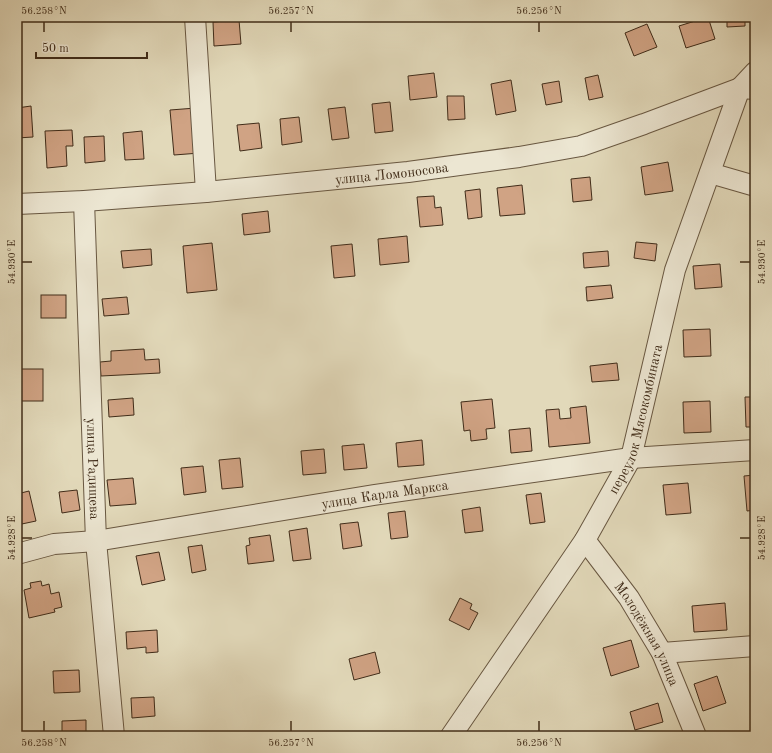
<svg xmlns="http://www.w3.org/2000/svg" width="772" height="753" font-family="'Old Standard TT',serif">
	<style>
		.building { fill: #d0a384; stroke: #402c19 }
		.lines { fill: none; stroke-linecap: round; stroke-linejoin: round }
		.minor-casing { stroke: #685741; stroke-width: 22 }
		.minor { stroke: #ece6d2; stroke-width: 20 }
		.ticks { fill: none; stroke: #402c19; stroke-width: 1.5 }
		.labels { text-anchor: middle; stroke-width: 3; stroke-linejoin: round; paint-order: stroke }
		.street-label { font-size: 14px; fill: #402c19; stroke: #ece6d2 }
		.neatline { fill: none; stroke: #402c19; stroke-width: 1.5 }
		.ticks-label { font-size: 10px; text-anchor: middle; fill: #402c19 }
	</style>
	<rect width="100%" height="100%" fill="#e2d9ba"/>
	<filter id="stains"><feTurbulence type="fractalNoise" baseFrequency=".005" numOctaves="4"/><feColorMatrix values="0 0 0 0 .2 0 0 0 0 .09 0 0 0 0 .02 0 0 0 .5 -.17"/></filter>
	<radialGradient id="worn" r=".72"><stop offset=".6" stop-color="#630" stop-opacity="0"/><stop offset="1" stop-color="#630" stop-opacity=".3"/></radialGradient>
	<!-- building -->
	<g class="building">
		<polygon points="708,17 715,39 686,48 679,26"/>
		<polygon points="727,17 745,17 745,26 727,27"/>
		<polygon points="239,20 241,44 214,46 213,22"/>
		<polygon points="647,24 657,47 634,56 625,33"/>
		<polygon points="434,73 437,97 410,100 408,76"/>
		<polygon points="598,75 603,97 589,100 585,78"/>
		<polygon points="511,80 516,111 496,115 491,84"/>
		<polygon points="559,81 562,102 546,105 542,84"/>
		<polygon points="447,96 464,96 465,119 448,120"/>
		<polygon points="390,102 393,131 375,133 372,104"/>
		<polygon points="31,106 33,137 17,138 17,108"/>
		<polygon points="345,107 349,138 332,140 328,109"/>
		<polygon points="196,108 200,153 174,155 170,110"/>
		<polygon points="299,117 302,142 282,145 280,119"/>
		<polygon points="259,123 262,148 240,151 237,125"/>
		<polygon points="72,130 73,146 66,146 67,166 47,168 45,131"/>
		<polygon points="142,131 144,159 125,160 123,133"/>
		<polygon points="104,136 105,161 85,163 84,137"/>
		<polygon points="668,162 673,191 645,195 641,167"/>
		<polygon points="590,177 592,200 573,202 571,179"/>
		<polygon points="522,185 525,214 500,216 497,188"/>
		<polygon points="480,189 482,217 468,219 465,191"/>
		<polygon points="434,196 435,208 441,207 443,225 420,227 417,197"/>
		<polygon points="268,211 270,232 244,235 242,214"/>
		<polygon points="407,236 409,262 380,265 378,239"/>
		<polygon points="636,242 657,244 655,261 634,258"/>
		<polygon points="212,243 217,290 187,293 183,246"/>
		<polygon points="352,244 355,276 334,278 331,246"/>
		<polygon points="151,249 152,265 123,268 121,251"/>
		<polygon points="608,251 609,266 584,268 583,253"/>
		<polygon points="720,264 722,287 695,289 693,266"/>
		<polygon points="611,285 613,298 587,301 586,287"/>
		<rect x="41" y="295" width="25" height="23"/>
		<polygon points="127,297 129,314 104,316 102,299"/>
		<polygon points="710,329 711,356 684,357 683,330"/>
		<polygon points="144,349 145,360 159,359 160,373 101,376 100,362 111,361 111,351"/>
		<polygon points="617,363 619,380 592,382 590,366"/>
		<rect x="17" y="369" width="26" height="32"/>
		<polygon points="745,397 755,397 755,427 746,427"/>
		<polygon points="133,398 134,415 109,417 108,400"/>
		<polygon points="492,399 495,428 486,429 487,439 471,441 470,430 464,431 461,402"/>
		<polygon points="710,401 711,432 684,433 683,402"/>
		<polygon points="586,406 590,443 549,447 546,410 559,409 560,419 571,418 570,408"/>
		<polygon points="530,428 532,451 511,453 509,430"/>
		<polygon points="422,440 424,465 398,467 396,443"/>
		<polygon points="364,444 367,468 344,470 342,446"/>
		<polygon points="324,449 326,473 303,475 301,451"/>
		<polygon points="240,458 243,487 222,489 219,460"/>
		<polygon points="203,466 206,492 184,495 181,468"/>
		<polygon points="755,475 755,510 747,511 744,476"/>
		<polygon points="133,478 136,504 110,506 107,480"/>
		<polygon points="688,483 691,513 666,515 663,485"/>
		<polygon points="77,490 80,510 62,513 59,492"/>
		<polygon points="29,491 36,521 17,525 17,494"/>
		<polygon points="541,493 545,522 530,524 526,495"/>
		<polygon points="480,507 483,531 465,533 462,510"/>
		<polygon points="405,511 408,537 391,539 388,513"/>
		<polygon points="358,522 362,546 343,549 340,524"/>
		<polygon points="307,528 311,559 293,561 289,531"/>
		<polygon points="270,535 274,561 248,564 246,546 250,545 249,538"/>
		<polygon points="202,545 206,570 192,573 188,547"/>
		<polygon points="159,552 165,580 142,585 136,556"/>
		<polygon points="41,581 42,586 49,584 51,594 59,592 62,607 54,609 55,612 29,618 24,590 31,588 30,583"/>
		<polygon points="751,596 755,596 755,626 754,627"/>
		<polygon points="460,598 472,604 470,609 478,613 469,630 449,620"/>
		<polygon points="725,603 727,630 694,632 692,606"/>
		<polygon points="157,630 158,652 146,653 146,647 127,649 126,632"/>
		<polygon points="631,640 639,667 611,676 603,648"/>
		<polygon points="375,652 380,673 354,680 349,659"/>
		<polygon points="79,670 80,692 54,693 53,671"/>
		<polygon points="717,676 726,703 703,711 694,684"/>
		<polygon points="154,697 155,716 132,718 131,698"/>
		<polygon points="658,703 663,722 635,730 630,712"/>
		<polygon points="86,720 86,735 62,736 62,721"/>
		<polygon points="157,733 157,736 134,736 134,735"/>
	</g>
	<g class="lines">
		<!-- minor casing -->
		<g class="minor-casing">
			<g id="minor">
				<polyline points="195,17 206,192"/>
				<polyline points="710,173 755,186"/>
				<path id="s1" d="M84,201L96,541L114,736"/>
				<path id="s2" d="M17,204L84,201L206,192L408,172L519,157L581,146L644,124L740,88L755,89"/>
				<path id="s3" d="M585,540L629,598L662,653L696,736"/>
				<path id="s4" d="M17,554L54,544L96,541L374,495L631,458L755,450"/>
				<polyline points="662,653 755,646"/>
				<path id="s5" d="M451,736L585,540L631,458L675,270L740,88L755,72"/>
			</g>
		</g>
		<!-- minor -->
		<use href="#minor" class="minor"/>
	</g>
	<!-- ticks -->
	<path class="ticks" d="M44,22V32M291,22V32M539,22V32M22,262H32M740,262H750M22,538H32M740,538H750M44,721V731M291,721V731M539,721V731"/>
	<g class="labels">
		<!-- street labels -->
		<g class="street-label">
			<text dy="5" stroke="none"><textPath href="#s2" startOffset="376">улица Ломоносова</textPath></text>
			<text dy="5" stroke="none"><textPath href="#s5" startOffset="370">переулок Мясокомбината</textPath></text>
			<text dy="5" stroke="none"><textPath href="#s1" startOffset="268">улица Радищева</textPath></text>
			<text dy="5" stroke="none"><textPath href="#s4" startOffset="373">улица Карла Маркса</textPath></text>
			<text dy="5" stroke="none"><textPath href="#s3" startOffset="113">Молодёжная улица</textPath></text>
		</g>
	</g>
	<!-- margin -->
	<rect width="772" height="753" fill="none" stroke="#e2d9ba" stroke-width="44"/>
	<!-- scale -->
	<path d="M36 52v6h111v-6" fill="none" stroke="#402c19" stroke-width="2"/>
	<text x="42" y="52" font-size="12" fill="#402c19" stroke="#ece6d2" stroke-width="3" paint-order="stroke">50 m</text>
	<rect x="22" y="22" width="728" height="709" class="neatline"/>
	<g class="ticks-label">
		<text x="44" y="14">56.258°N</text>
		<text x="291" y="14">56.257°N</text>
		<text x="539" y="14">56.256°N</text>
		<text transform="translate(761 262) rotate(-90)" y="4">54.930°E</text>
		<text transform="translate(11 262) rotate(-90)" y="4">54.930°E</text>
		<text transform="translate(761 538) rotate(-90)" y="4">54.928°E</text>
		<text transform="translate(11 538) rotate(-90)" y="4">54.928°E</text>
		<text x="44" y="746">56.258°N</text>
		<text x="291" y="746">56.257°N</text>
		<text x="539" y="746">56.256°N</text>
	</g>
	<rect width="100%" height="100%" filter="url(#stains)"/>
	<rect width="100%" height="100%" fill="url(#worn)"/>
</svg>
